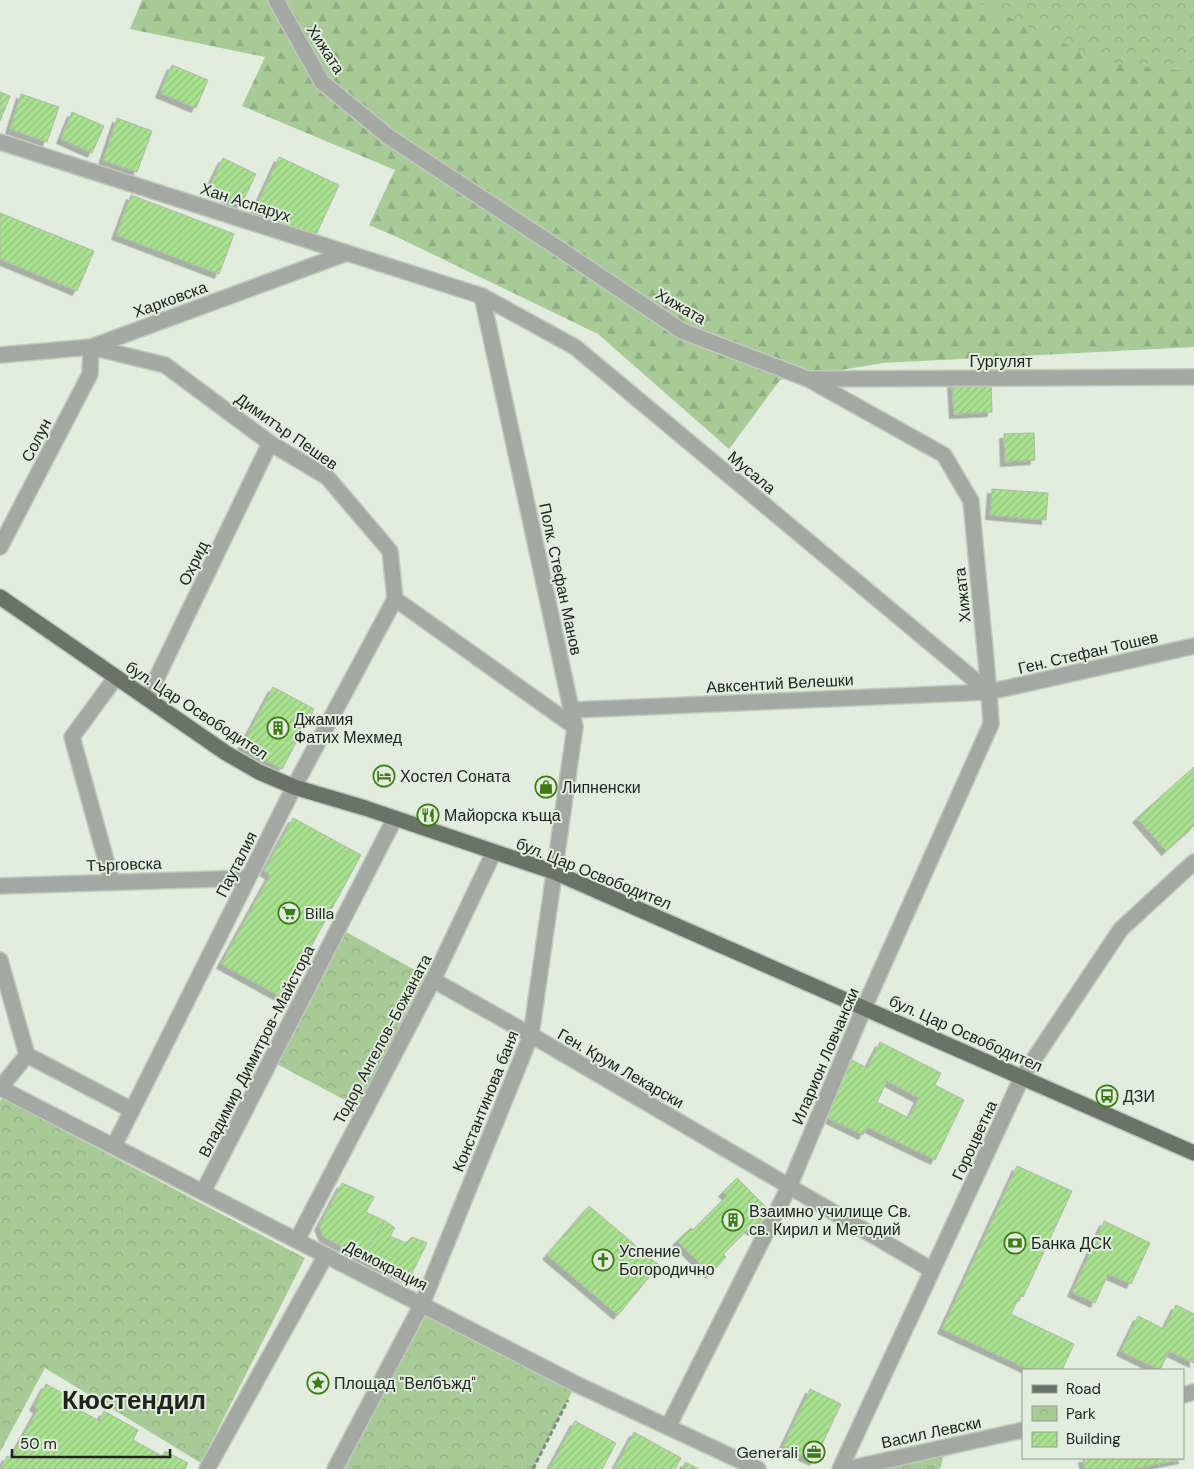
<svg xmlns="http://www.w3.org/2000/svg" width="1194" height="1469" font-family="'DM Sans',sans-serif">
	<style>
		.forest { fill: url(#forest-firs) }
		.park { fill: url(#park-crowns) }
		.building { fill: url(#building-hatch); stroke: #aeb7aa; fill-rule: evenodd; filter: url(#shadow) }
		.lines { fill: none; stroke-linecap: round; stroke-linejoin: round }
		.minor-casing { stroke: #c0c9bc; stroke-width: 18 }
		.major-casing { stroke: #c0c9bc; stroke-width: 18 }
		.path { stroke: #828980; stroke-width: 3; stroke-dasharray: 5 2.5; stroke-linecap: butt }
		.minor { stroke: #a4a8a3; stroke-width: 15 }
		.major { stroke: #6b7268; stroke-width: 15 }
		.labels { text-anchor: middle; stroke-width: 4; stroke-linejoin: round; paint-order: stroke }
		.street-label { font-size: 16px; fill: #20241f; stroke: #e3eddf }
		.poi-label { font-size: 16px; fill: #20241f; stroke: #e3eddf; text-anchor: start }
		.town-label { font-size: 26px; font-weight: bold; fill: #20241f; stroke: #e3eddf }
	</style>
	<defs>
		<pattern id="forest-firs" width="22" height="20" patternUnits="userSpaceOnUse" patternTransform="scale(1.25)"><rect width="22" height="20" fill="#a7ca97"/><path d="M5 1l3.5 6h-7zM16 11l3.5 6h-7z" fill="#8fad82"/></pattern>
		<pattern id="park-crowns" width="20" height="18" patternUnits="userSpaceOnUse" patternTransform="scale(1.25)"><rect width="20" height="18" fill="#a7ca97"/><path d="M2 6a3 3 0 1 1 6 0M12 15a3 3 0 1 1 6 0" fill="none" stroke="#8fad82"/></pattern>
		<pattern id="building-hatch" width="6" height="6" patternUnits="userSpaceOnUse" patternTransform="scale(1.25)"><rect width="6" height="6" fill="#a9e28f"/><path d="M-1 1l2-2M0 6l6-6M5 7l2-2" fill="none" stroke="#91c27b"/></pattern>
		<filter id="shadow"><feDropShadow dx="-4.5" dy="4.5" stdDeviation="0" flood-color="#0004"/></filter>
	</defs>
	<rect width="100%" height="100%" fill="#e3eddf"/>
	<!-- forest -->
	<polygon class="forest" points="142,0 1194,0 1194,347 883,363 780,380 729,449 598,334 397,237 369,225 395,170 242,106 265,57 130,29"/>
	<!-- park -->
	<g class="park">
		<polygon points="973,0 1194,0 1194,72 1103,62"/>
		<polygon points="339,928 433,980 364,1110 271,1061"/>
		<polygon points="2,1098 305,1258 201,1463 45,1368 0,1452 0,1101"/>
		<polygon points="422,1304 576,1384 533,1469 335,1469"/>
		<polygon points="945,1451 940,1469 861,1469"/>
	</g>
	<!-- building -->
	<g class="building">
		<polygon points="172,65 208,80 196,108 160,93"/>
		<polygon points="0,92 10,96 0,121"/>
		<polygon points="21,94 59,107 47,142 10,129"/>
		<polygon points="72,112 104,126 92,153 61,139"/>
		<polygon points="117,118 152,131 137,172 103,160"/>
		<polygon points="279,157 339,185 314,239 254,211"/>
		<polygon points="223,158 256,174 241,205 208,189"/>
		<polygon points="131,195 234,234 219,274 116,235"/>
		<polygon points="0,213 94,251 77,291 0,259"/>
		<polygon points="991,381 992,412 954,414 952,382"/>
		<polygon points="1034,433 1035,460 1005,462 1004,434"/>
		<polygon points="992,489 1048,493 1046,520 990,515"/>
		<polygon points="273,687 314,709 282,769 241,747"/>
		<polygon points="1194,767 1194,826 1166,851 1137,818"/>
		<polygon points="293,818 361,855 283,998 221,964 270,875 264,871"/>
		<path d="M880,1042L941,1073L935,1085L964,1100L935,1160L867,1127L863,1135L824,1116L852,1060L867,1068ZM887,1081L919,1098L909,1118L877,1102Z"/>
		<polygon points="1017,1166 1072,1191 1023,1297 1020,1295 1011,1314 1074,1344 1062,1370 1030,1370 942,1329"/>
		<polygon points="737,1178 771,1212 752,1231 749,1228 723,1254 726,1257 710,1274 677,1241 691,1228 693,1230 727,1196 723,1192"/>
		<polygon points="342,1183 374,1197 366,1212 385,1221 362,1258 324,1237 319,1226"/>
		<polygon points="589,1206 659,1265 618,1315 547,1255"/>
		<polygon points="385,1221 395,1228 390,1236 406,1243 412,1237 427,1243 409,1279 362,1258"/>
		<polygon points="1104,1221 1150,1243 1131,1284 1108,1274 1095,1303 1072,1292"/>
		<polygon points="1176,1305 1194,1314 1194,1363 1169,1351 1160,1370 1121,1351 1138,1316 1164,1329"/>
		<polygon points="46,1384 71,1398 68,1403 99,1421 104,1411 138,1430 133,1440 162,1456 165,1451 188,1463 185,1469 0,1469 7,1456 11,1458 38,1409 34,1406"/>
		<polygon points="810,1389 841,1404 814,1461 783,1446"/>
		<polygon points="575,1421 616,1443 602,1469 549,1469"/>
		<polygon points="634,1432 681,1458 675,1469 614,1469"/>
		<polygon points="1183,1457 1183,1459 1133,1469 1085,1469 1083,1458"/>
		<polygon points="685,1462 699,1469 682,1469"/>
	</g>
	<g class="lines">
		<!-- minor casing -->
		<g class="minor-casing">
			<g id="minor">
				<polyline points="276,0 322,82 389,137 558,248 682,331 808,379 944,455 971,501 989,692 991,724 864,1008 789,1187 668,1427"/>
				<polyline points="0,142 482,296 575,347 989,692"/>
				<polyline points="0,355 91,347 347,253"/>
				<polyline points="811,379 1194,377"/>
				<polyline points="0,547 90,374 91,347 165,365 270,443 327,477 390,551 395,599 575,727"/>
				<polyline points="147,698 270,443"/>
				<polyline points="572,710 989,692 1194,646"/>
				<polyline points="112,882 72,737 116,677"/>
				<polyline points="0,886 248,878"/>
				<polyline points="0,960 27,1055 132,1110"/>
				<polyline points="433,980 531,1035 932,1270"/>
				<polyline points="0,1088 576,1384 758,1469"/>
				<polyline points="0,1088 27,1055"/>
				<polyline points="114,1146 294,787 395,599"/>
				<polyline points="203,1192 395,818"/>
				<polyline points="297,1240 433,980 494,852"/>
				<polyline points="1183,1395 1194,1392"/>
				<polyline points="207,1469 326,1255"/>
				<polyline points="335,1469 422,1304 531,1035 575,727 482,296"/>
				<polyline points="840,1469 1022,1077 1121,929 1194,862"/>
				<polyline points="847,1469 1023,1430"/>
			</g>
		</g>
		<!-- major casing -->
		<g class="major-casing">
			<polyline id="major" points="0,597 226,753 259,772 294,787 365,808 554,872 1194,1153"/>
		</g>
		<!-- path -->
		<polyline class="path" points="533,1469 568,1400"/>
		<!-- minor -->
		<use href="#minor" class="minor"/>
		<!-- major -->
		<use href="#major" class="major"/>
	</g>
	<!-- icons -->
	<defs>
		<g id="building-ring" transform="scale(1.125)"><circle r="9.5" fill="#e3eddf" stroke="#3e7b16" stroke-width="1.5"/><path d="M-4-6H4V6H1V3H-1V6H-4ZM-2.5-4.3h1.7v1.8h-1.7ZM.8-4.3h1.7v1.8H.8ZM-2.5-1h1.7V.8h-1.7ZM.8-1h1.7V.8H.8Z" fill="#3e7b16"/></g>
		<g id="hotel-ring" transform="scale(1.125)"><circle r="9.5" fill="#e3eddf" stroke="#3e7b16" stroke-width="1.5"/><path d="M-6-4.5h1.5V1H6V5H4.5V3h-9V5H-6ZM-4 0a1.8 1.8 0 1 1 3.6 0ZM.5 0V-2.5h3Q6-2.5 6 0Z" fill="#3e7b16"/></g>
		<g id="shop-ring" transform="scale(1.125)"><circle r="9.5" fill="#e3eddf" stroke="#3e7b16" stroke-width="1.5"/><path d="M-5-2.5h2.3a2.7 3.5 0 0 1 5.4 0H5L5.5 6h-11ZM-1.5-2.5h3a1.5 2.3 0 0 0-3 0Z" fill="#3e7b16"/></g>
		<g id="restaurant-ring" transform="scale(1.125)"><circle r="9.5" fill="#e3eddf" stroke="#3e7b16" stroke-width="1.5"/><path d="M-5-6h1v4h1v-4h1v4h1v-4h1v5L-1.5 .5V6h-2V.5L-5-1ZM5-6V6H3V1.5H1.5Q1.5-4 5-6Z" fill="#3e7b16"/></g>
		<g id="supermarket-ring" transform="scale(1.125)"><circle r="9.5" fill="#e3eddf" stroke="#3e7b16" stroke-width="1.5"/><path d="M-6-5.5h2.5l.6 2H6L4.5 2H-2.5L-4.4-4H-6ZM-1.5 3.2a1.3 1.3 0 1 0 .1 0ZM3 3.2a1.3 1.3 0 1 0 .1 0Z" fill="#3e7b16"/></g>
		<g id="bus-ring" transform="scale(1.125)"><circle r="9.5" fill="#e3eddf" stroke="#3e7b16" stroke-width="1.5"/><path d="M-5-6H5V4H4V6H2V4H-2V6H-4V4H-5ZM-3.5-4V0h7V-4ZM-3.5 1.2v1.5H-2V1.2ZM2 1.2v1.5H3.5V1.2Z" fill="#3e7b16"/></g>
		<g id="bank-ring" transform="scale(1.125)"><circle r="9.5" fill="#e3eddf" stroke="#3e7b16" stroke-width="1.5"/><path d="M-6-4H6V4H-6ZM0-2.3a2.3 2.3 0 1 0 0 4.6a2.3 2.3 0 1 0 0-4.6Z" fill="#3e7b16"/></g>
		<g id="church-ring" transform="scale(1.125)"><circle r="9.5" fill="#e3eddf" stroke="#3e7b16" stroke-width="1.5"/><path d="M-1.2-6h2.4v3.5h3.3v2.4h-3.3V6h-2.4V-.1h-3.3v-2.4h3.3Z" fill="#3e7b16"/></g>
		<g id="sight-ring" transform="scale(1.125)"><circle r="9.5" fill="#e3eddf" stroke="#3e7b16" stroke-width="1.5"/><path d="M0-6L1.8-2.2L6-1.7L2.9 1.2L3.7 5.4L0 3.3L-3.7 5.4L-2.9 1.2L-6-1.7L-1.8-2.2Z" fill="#3e7b16"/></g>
		<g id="office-ring" transform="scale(1.125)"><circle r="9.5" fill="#e3eddf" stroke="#3e7b16" stroke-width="1.5"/><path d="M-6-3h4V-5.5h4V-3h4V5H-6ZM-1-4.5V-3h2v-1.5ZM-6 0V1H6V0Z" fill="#3e7b16"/></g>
	</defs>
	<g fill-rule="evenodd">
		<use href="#building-ring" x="278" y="728"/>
		<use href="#hotel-ring" x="384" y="776"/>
		<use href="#shop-ring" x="546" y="787"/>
		<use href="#restaurant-ring" x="428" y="815"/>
		<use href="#supermarket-ring" x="289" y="913"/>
		<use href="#bus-ring" x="1107" y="1096"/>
		<use href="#building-ring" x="733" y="1220"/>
		<use href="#bank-ring" x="1015" y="1243"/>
		<use href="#church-ring" x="603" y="1260"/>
		<use href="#sight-ring" x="318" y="1383"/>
		<use href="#office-ring" x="814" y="1452"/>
	</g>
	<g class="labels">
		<!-- street labels -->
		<g class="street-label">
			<text transform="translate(326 49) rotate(57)" y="6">Хижата</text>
			<text transform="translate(246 202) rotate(18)" y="6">Хан Аспарух</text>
			<text transform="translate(170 299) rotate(-20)" y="6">Харковска</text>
			<text transform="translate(681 306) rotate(30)" y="6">Хижата</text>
			<text x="1001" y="367">Гургулят</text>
			<text transform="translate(287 431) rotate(35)" y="6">Димитър Пешев</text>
			<text transform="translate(36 440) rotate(-63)" y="6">Солун</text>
			<text transform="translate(752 472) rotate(40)" y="6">Мусала</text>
			<text transform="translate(193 563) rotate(-64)" y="6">Охрид</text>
			<text transform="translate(561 579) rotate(78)" y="6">Полк. Стефан Манов</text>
			<text transform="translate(962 595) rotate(-96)" y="6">Хижата</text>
			<text transform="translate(1088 652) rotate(-13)" y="6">Ген. Стефан Тошев</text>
			<text transform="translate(780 683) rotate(-3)" y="6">Авксентий Велешки</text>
			<text transform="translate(197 710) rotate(33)" y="6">бул. Цар Освободител</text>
			<text transform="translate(124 864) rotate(-2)" y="6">Търговска</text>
			<text transform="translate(236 864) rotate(-63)" y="6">Пауталия</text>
			<text transform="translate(594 873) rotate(22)" y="6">бул. Цар Освободител</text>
			<text transform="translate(966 1033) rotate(24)" y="6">бул. Цар Освободител</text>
			<text transform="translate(382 1039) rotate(-62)" y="6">Тодор Ангелов-Божаната</text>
			<text transform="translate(256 1051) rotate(-63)" y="6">Владимир Димитров-Майстора</text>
			<text transform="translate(825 1056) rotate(-67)" y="6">Иларион Ловчански</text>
			<text transform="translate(621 1068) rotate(30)" y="6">Ген. Крум Лекарски</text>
			<text transform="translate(485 1101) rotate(-68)" y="6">Константинова баня</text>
			<text transform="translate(974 1140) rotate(-65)" y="6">Гороцветна</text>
			<text transform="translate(386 1265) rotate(27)" y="6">Демокрация</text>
			<text transform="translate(931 1432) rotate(-12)" y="6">Васил Левски</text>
		</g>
		<!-- poi labels -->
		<g class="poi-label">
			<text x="294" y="725">Джамия<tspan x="294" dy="18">Фатих Мехмед</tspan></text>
			<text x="400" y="782">Хостел Соната</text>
			<text x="562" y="793">Липненски</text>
			<text x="444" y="821">Майорска къща</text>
			<text x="305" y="919">Billa</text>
			<text x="1123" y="1102">ДЗИ</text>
			<text x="749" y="1217">Взаимно училище Св.<tspan x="749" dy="18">св. Кирил и Методий</tspan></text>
			<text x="1031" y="1249">Банка ДСК</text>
			<text x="619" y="1257">Успение<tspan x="619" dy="18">Богородично</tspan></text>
			<text x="334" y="1389">Площад "Велбъжд"</text>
			<text x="798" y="1458" text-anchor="end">Generali</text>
		</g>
		<!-- town labels -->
		<g class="town-label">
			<text x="134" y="1409">Кюстендил</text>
		</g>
	</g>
	<!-- legend -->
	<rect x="1022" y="1369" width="162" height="90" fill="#e3eddf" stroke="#959d92"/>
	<rect x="1032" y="1385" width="25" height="8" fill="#6b7268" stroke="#959d92"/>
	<text x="1066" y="1394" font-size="15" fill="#20241f">Road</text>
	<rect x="1032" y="1406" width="25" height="15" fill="url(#park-crowns)" stroke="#959d92"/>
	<text x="1066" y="1419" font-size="15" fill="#20241f">Park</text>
	<rect x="1032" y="1432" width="25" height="15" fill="url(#building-hatch)" stroke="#959d92"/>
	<text x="1066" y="1444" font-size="15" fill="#20241f">Building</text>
	<!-- scale -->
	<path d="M12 1449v8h158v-8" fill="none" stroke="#20241f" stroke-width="2.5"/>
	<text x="20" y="1449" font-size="15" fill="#20241f" stroke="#e3eddf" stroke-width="4" paint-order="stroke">50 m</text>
</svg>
